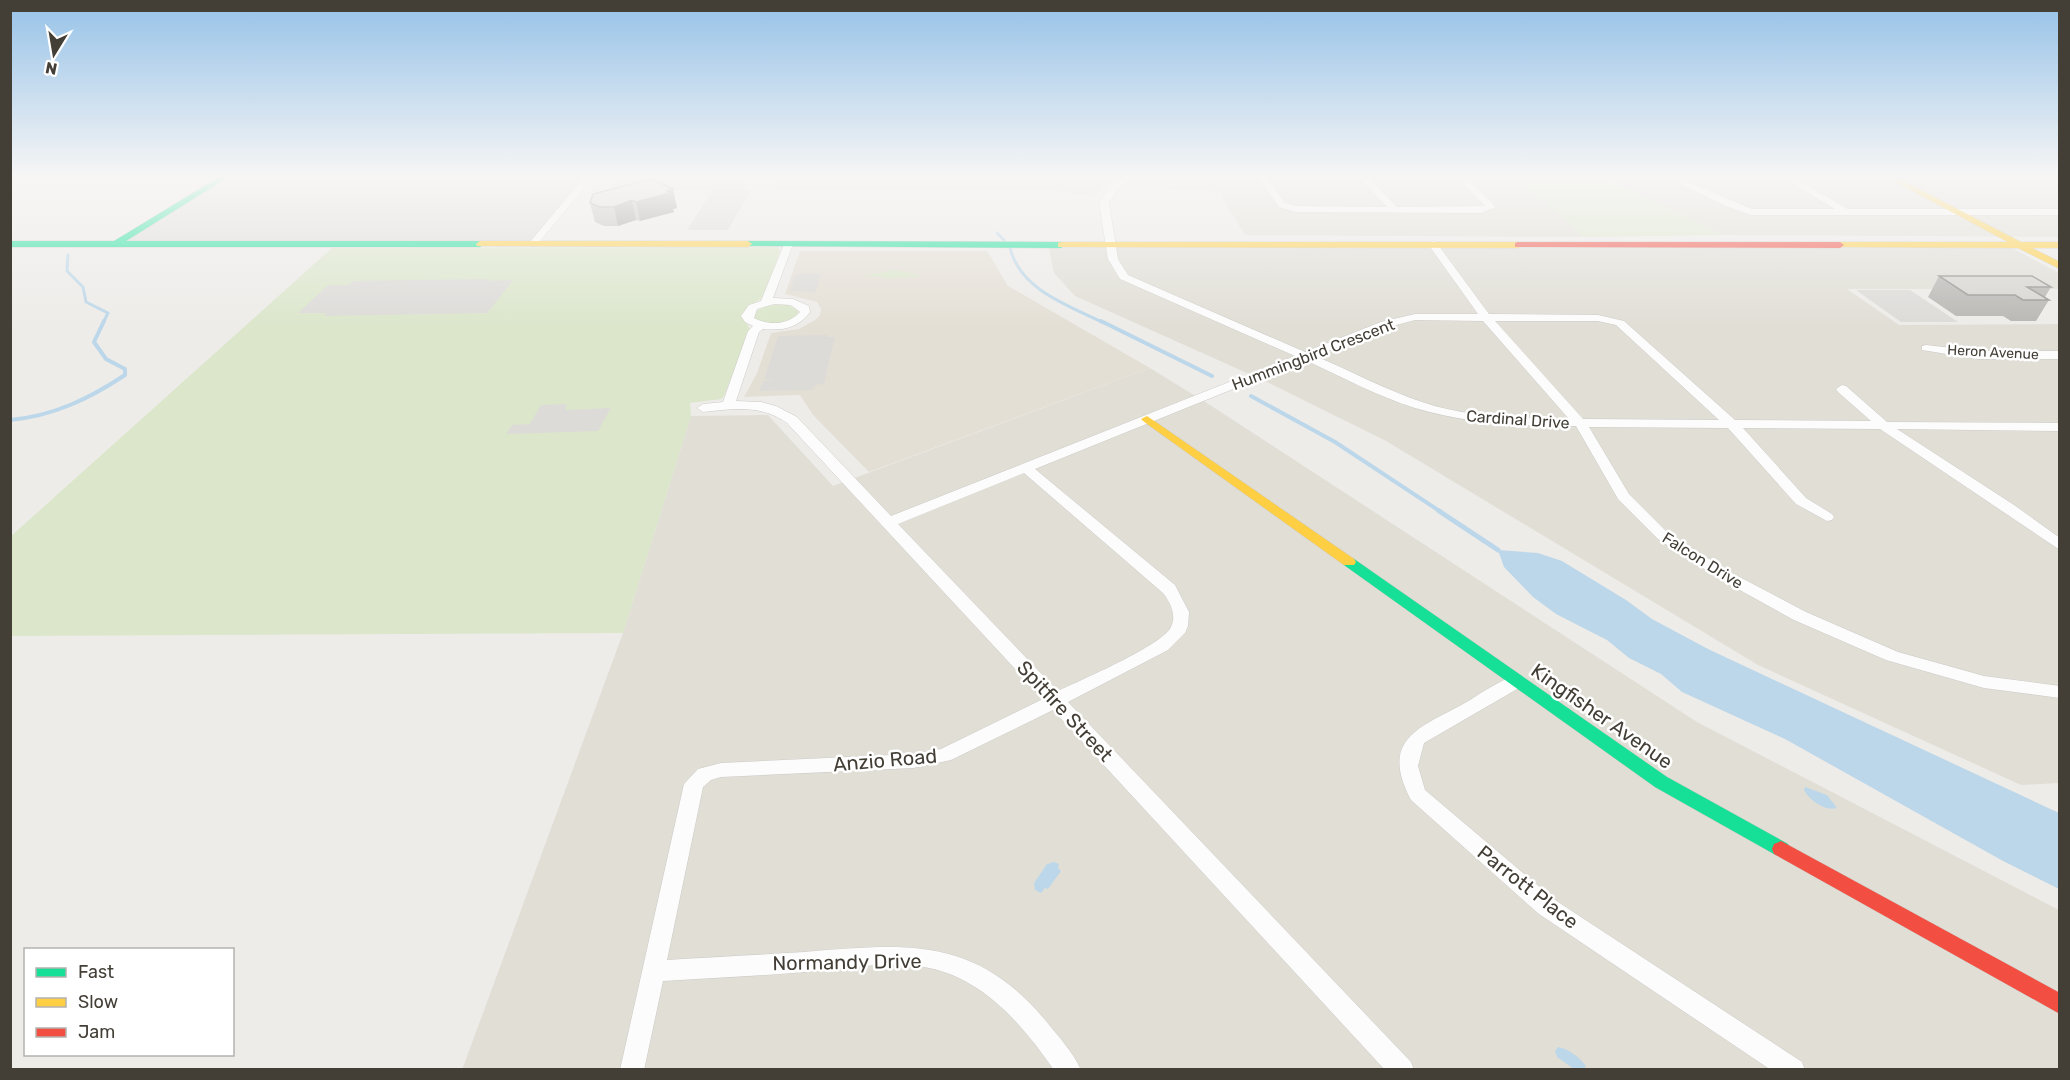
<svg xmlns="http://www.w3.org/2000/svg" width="2070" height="1080" font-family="Rubik,sans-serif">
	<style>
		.residential { fill: #e1ded6 }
		.industrial { fill: #dfdcd8 }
		.education { fill: #e4dfd5 }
		.green { fill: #dbe6cb }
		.parking { fill: #dddbd8 }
		.water { fill: #bcd7e9 }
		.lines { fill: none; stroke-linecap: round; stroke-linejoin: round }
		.stream-far2 { stroke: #bcd7e9; stroke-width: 3 }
		.stream-far1 { stroke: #bcd7e9; stroke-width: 4 }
		.stream { stroke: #bcd7e9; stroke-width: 5 }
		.street-casing { stroke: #cccac6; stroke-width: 1 }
		.fast-casing { stroke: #ccc9c0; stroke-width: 1 }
		.slow-casing { stroke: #ccc9c0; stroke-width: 1 }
		.jam-casing { stroke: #ccc9c0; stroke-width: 1 }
		.street { fill: #fcfcfc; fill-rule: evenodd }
		.fast { fill: #16e098; fill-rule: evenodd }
		.slow { fill: #ffcf43; fill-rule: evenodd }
		.jam { fill: #f24e42; fill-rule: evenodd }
		.wall { fill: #b9b7b4 }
		.shaded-wall { fill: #969592 }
		.building { fill: #d7d5d1; stroke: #969592; stroke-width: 1.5 }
		.labels { text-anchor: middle; stroke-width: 5; stroke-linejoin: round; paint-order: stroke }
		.far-street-label { font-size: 14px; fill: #433e36; stroke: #fff }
		.street-label { font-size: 16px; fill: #433e36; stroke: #fff }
		.near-street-label { font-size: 20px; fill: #433e36; stroke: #fff }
	</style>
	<rect width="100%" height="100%" fill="#eeece9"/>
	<!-- residential -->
	<g class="residential">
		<polygon points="779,176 1512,176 1522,182 1584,237 1245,235 1218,191 1158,189 1107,183 1093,196 1051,190 774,190"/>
		<polygon points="1602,176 2059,176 2059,237 1723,235"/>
		<polygon points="1049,248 2004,248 2014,249 2059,273 2059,289 1847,289 1899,325 2059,324 2059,783 2021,785 1758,665 1386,441 1267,382 1075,296 1054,273"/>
		<polygon points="1150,368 1210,405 1697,722 2059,910 2059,1069 462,1070 623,633 691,416 768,415 833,486"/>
	</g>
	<!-- industrial -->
	<polygon class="industrial" points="221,176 590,176 533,244 116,244"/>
	<!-- education -->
	<polygon class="education" points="800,251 987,251 1008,286 1150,368 869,472 813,415 800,395 744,397 757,373 771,333 799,329 815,320 820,315 821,309 817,302 785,294"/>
	<!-- green -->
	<g class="green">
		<polygon points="1512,176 1602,176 1723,235 1584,237 1522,182"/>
		<polygon points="778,247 780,252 763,297 746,309 741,315 750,329 724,396 721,399 690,403 691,416 623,633 11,636 10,537 332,248"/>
		<polygon points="895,270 923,276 883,279 883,277 860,276"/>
		<path d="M786,304L799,311L795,318C781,323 767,327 754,318L756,311L765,306Z"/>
	</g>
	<!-- parking -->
	<g class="parking">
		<polygon points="622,176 743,176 749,178 743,189 751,190 728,230 687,230 713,190 636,190 601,202"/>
		<polygon points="805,273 821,274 816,292 790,291 795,275"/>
		<polygon points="488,279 487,281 513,280 487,313 324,316 327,313 298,313 328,285 349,285 353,281"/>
		<polygon points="1856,290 1910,290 1958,322 1901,322"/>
		<polygon points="827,335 827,337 835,337 824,384 815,385 812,390 759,391 763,381 774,379 764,379 778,336"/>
		<polygon points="567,404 565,410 611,408 598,431 506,434 512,425 530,424 541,405"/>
	</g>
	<!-- water -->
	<g class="water">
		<polygon points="1498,550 1538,553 1562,561 1626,600 1652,619 1708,649 2059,813 2059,889 2003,861 1785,739 1682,692 1661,674 1629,658 1607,640 1556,614 1533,597 1504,567"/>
		<path d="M1805,787L1827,795L1837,808C1826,812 1809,800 1804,790Z"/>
		<polygon points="1054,862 1059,864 1058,868 1061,871 1048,889 1045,888 1041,893 1035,890 1034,883 1047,864"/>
		<path d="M1558,1047C1569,1049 1579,1057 1586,1066L1584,1069H1574L1557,1057L1555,1051Z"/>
	</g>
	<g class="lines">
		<!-- stream-far2 -->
		<g class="stream-far2">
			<polyline points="997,233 1004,240"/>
			<path d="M1010,247C1019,290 1070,306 1104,323"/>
			<polyline points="68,255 67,271 83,287 86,302 108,313 103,323"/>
		</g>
		<!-- stream-far1 -->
		<g class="stream-far1">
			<polyline points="1101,321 1212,376"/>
			<polyline points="1251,396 1335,442 1441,512"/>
			<path d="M10,420C53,416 89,399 125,375V369L106,359L94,342L104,321"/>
		</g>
		<!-- stream -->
		<polyline class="stream" points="1439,511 1498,550"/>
		<!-- street casing -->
		<g class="street-casing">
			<g id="street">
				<polygon points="585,176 594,176 536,246 530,246 530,242"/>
				<path d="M1089,176L1120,179L1126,176H1136L1119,187L1109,203L1118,259L1128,275L1305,352L1381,322L1415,314H1478L1428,244L1433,241L1436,242L1489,314L1598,315L1624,321L1735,420L1871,421L1838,392L1836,389L1842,385L1846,386L1887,422L2060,423V431L1897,429L2014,505L2060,538V550L1880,429L1743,428L1806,498L1832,514L1834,517L1832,520L1827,521L1796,504L1728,428L1589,427L1629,494L1668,533L1730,572L1806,612L1898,652L1984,676L2060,686V698L1984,688L1886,660L1794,620L1718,578L1658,539L1618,499L1576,426C1521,426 1468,424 1415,408C1379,397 1340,376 1305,360L1035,469L1175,585L1189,612L1188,626L1185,633L1168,650L1068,702L1411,1062L1414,1070H1385L1053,710L951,760L913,768L721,777L711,780L703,787L667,960C713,957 759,955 804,952C906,944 974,935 1046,1021C1058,1036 1073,1052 1081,1070H1054C1028,1033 1000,998 959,978C913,955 854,968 805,972C758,976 710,978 663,981L644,1070H620L684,784L698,769L721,763L913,754L941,749L1043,699L787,423C761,404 733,409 703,412L697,408L703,404L723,402L748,331L753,326L745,322L741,316L749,305L761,301L785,242L793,244L773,298L793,299L809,306L810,312C799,328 782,331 763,329L759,332L736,401L761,402L776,406L797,417L891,516L1295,356L1120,279L1108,259L1099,203L1113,183ZM774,304L791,305L800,312C788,325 769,326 754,318L757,309ZM1415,320L1483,321L1569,419C1520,418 1469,418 1422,402C1386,390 1351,371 1315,356L1389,327ZM1495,321H1598L1616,325L1719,420L1583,419ZM1024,473L1163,593C1170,602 1177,615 1171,627C1163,645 1079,681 1058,691L898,524Z"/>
				<polygon points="1257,176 1265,176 1285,203 1296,206 1387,207 1358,176 1367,176 1397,207 1485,206 1456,176 1465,176 1496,207 1481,213 1296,212 1279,207"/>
				<polygon points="1663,176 1674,176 1752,209 1835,209 1780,176 1790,176 1848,209 2060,209 2060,215 1751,215 1726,206"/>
				<polygon points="2050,176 2060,176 2060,179 2051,178"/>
				<polygon points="1926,345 1978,351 2060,351 2060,359 1978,359 1922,350 1922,346"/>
				<path d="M1518,675L1524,677L1527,681L1524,685L1424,743L1418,766L1425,790L1555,900L1802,1062L1805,1070H1771L1539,914L1411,800C1379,739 1419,728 1465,703C1482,693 1499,680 1518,675Z"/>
			</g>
		</g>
		<!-- fast casing -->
		<g class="fast-casing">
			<g id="fast">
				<polygon points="221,176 230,176 126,241 480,241 484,244 480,247 10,247 10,241 114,241"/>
				<polygon points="748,241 1061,242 1065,245 1061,248 745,246 744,244"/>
				<polygon points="1349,558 1354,559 1667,777 1788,844 1790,849 1788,854 1781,857 1774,854 1655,787 1344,565 1342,562 1344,559"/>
			</g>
		</g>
		<!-- slow casing -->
		<g class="slow-casing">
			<g id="slow">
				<polygon points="1884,176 1894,176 2021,242 2060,242 2060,248 2032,248 2060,262 2060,269 2018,248 1837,247 1837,243 1840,242 2008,242"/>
				<polygon points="480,241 748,241 752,244 748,247 477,246 476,244"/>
				<polygon points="1061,242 1518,242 1522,245 1518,248 1058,247 1058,243"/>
				<polygon points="1147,416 1354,559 1356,562 1354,565 1344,565 1143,421 1141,419"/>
			</g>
		</g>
		<!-- jam casing -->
		<g class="jam-casing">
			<g id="jam">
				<polygon points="1518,242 1840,242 1844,245 1840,248 1515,247 1515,243"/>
				<polygon points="1781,841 2060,993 2060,1014 1774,854 1772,849 1774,844"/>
			</g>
		</g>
		<!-- street -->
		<use href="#street" class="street"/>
		<!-- fast -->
		<use href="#fast" class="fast"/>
		<!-- slow -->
		<use href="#slow" class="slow"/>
		<!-- jam -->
		<use href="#jam" class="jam"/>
	</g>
	<!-- wall -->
	<g class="wall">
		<polygon points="593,194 677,208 673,209 674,212 640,221 636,220 618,226 604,226 595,222 590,203"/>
		<polygon points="1939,276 2051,287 2045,297 2049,300 2036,321 2011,321 2003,316 1956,316 1928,297"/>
	</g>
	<!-- shaded-wall -->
	<g class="shaded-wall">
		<polygon points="673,189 677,208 673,209 674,212 640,221 636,202"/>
		<polygon points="632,200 636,220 618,226 614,207"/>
	</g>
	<!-- building -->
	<g class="building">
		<polygon points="651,179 673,189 667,191 670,193 636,202 632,200 614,207 600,207 590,203 593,194"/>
		<polygon points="1939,276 2032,276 2051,287 2027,287 2049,300 2023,300 2015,295 1968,295"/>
	</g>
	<!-- sky -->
	<linearGradient id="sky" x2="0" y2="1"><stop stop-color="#96c2e8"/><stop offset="0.54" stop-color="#f7f6f5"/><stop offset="1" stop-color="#f7f6f5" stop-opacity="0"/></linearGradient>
	<rect width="2070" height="327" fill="url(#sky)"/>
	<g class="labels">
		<!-- far-street labels -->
		<g class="far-street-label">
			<text transform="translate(1993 352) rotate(3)" y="5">Heron Avenue</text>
		</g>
		<!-- street labels -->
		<g class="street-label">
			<text transform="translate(1313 354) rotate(-21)" y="6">Hummingbird Crescent</text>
			<text transform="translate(1518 419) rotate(4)" y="6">Cardinal Drive</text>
			<text transform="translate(1703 560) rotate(32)" y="6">Falcon Drive</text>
		</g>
		<!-- near-street labels -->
		<g class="near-street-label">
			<text transform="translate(1065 711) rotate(47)" y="7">Spitfire Street</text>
			<text transform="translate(1602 716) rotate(35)" y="7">Kingfisher Avenue</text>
			<text transform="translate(885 760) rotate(-5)" y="7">Anzio Road</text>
			<text transform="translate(1528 887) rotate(38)" y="7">Parrott Place</text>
			<text transform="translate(847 962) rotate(-1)" y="7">Normandy Drive</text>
		</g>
	</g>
	<!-- border -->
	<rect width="2070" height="1080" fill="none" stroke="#433e36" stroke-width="24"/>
	<!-- legend -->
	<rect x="24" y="948" width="210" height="108" fill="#ffffff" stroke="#b4b2af" stroke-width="1.5"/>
	<rect x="36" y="968" width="30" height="9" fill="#16e098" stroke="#b4b2af" stroke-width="1.5"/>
	<text x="78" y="978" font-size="18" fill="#433e36">Fast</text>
	<rect x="36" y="998" width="30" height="9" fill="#ffcf43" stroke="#b4b2af" stroke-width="1.5"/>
	<text x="78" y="1008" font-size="18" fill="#433e36">Slow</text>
	<rect x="36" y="1028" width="30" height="9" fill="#f24e42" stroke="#b4b2af" stroke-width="1.5"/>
	<text x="78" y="1038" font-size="18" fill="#433e36">Jam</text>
	<!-- north arrow -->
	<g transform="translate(54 54) rotate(191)" stroke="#ffffff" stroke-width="4.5" paint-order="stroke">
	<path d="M0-4.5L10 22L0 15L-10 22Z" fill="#433e36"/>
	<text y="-9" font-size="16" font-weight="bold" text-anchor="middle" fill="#433e36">N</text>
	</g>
</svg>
